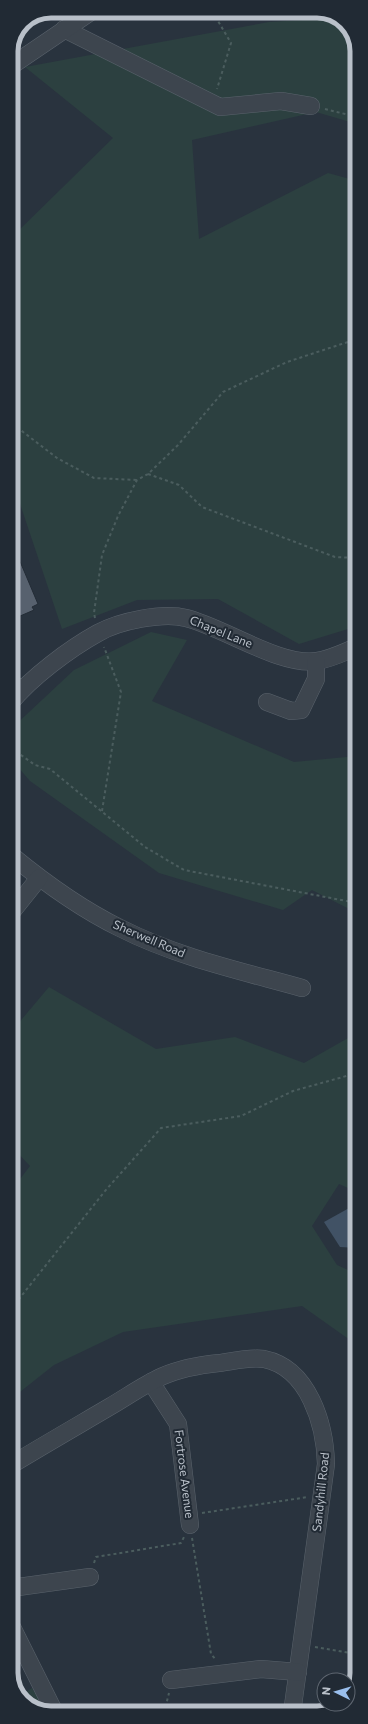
<svg xmlns="http://www.w3.org/2000/svg" width="368" height="1724" font-family="Commissioner,sans-serif">
	<style>
		.green { fill: #2c4040 }
		.water { fill: #415265 }
		.building { fill: #57616e; stroke: #232c36 }
		.lines { fill: none; stroke-linecap: round; stroke-linejoin: round }
		.minor-casing { stroke: #5a636c; stroke-width: 18 }
		.path { stroke: #4b5d5e; stroke-width: 2; stroke-dasharray: 3 3; stroke-linecap: butt }
		.minor { stroke: #3d454e; stroke-width: 17 }
		.labels { text-anchor: middle; stroke-width: 4; stroke-linejoin: round; paint-order: stroke }
		.street-label { font-size: 12px; fill: #b9c0c9; stroke: #212a34 }
		.rim { fill: none; stroke: #b9c0c9; stroke-width: 5 }
	</style>
	<rect width="100%" height="100%" fill="#29333e"/>
	<!-- green -->
	<g class="green">
		<polygon points="51,11 54,11 18,35 23,23"/>
		<polygon points="335,18 345,23 357,46 357,124 316,112 192,140 199,239 328,173 357,181 357,598 353,599 348,629 299,644 218,599 137,600 62,629 11,477 11,238 113,138 25,67 269,22"/>
		<polygon points="151,632 187,640 152,701 294,762 357,756 357,913 312,890 283,910 159,873 30,781 11,759 11,729 74,670"/>
		<polygon points="49,987 156,1049 235,1037 304,1063 357,1033 357,1192 339,1184 312,1226 337,1265 357,1274 357,1345 302,1306 123,1332 54,1365 11,1399 11,1191 30,1166 11,1146 11,1032"/>
		<polygon points="32,1688 47,1713 23,1701 20,1696"/>
	</g>
	<!-- water -->
	<polygon class="water" points="351,1207 357,1209 357,1248 340,1247 324,1222"/>
	<!-- building -->
	<polygon class="building" points="11,540 38,604 32,607 34,610 11,620"/>
	<g class="lines">
		<!-- minor casing -->
		<g class="minor-casing">
			<g id="minor">
				<polyline points="64,29 220,107 281,101 311,106"/>
				<polyline points="11,66 92,11"/>
				<polyline points="11,681 20,692"/>
				<path d="M11,702C32,677 69,649 98,633C119,621 163,612 186,618C223,627 281,667 317,661C331,659 344,652 357,647"/>
				<polyline points="267,702 291,711 301,710 316,679 316,662"/>
				<path d="M11,855C45,883 81,909 120,928C177,957 241,971 302,988"/>
				<polyline points="11,913 39,878"/>
				<polyline points="151,1382 178,1424 190,1525"/>
				<path d="M11,1465C44,1445 77,1426 111,1406C128,1396 145,1384 163,1376C181,1368 200,1365 219,1363C234,1361 250,1357 264,1359C309,1368 325,1425 326,1464L292,1713"/>
				<polyline points="11,1588 90,1577"/>
				<polyline points="11,1625 55,1713"/>
				<polyline points="171,1680 261,1669 298,1672"/>
			</g>
		</g>
		<!-- path -->
		<g class="path">
			<polyline points="213,11 218,21 231,43 217,89"/>
			<polyline points="325,109 357,117"/>
			<polyline points="11,426 18,428 57,458 94,478 137,480"/>
			<polyline points="148,474 179,485 202,507 335,557 357,558"/>
			<polyline points="95,618 94,613 102,555 118,516 137,480 148,474 178,445 223,392 287,362 357,339"/>
			<polyline points="11,748 35,765 50,769 145,847 184,870 357,903"/>
			<polyline points="102,811 121,692 104,647"/>
			<polyline points="11,1309 105,1191 161,1128 241,1116 293,1091 357,1073"/>
			<polyline points="202,1513 308,1497"/>
			<polyline points="192,1538 211,1654 216,1660"/>
			<polyline points="94,1563 96,1557 181,1543 184,1537"/>
			<polyline points="315,1647 357,1654"/>
			<polyline points="22,1700 30,1695"/>
			<polyline points="164,1713 169,1693"/>
		</g>
		<!-- minor -->
		<use href="#minor" class="minor"/>
	</g>
	<g class="labels">
		<!-- street labels -->
		<g class="street-label">
			<text transform="translate(221 632) rotate(22)" y="4">Chapel Lane</text>
			<text transform="translate(149 939) rotate(23)" y="4">Sherwell Road</text>
			<text transform="translate(184 1474) rotate(83)" y="4">Fortrose Avenue</text>
			<text transform="translate(321 1492) rotate(-84)" y="4">Sandyhill Road</text>
		</g>
	</g>
	<!-- crop -->
	<path d="M0 0H368V1724H0ZM51 18H317A33 33 0 0 1 350 51V1673A33 33 0 0 1 317 1706H51A33 33 0 0 1 18 1673V51A33 33 0 0 1 51 18Z" fill="#212a34" fill-rule="evenodd"/>
	<path class="rim" d="M51 18H317A33 33 0 0 1 350 51V1673A33 33 0 0 1 317 1706H51A33 33 0 0 1 18 1673V51A33 33 0 0 1 51 18Z"/>
	<!-- north arrow -->
	<g transform="translate(336 1692) rotate(275)"><circle r="19" fill="#212a34" stroke="#5e6670"/>
	<path d="M0-3L7 15L0 10L-7 15Z" fill="#9abfed"/>
	<text y="-6" font-size="11" font-weight="bold" text-anchor="middle" fill="#b9c0c9">N</text>
	</g>
</svg>
